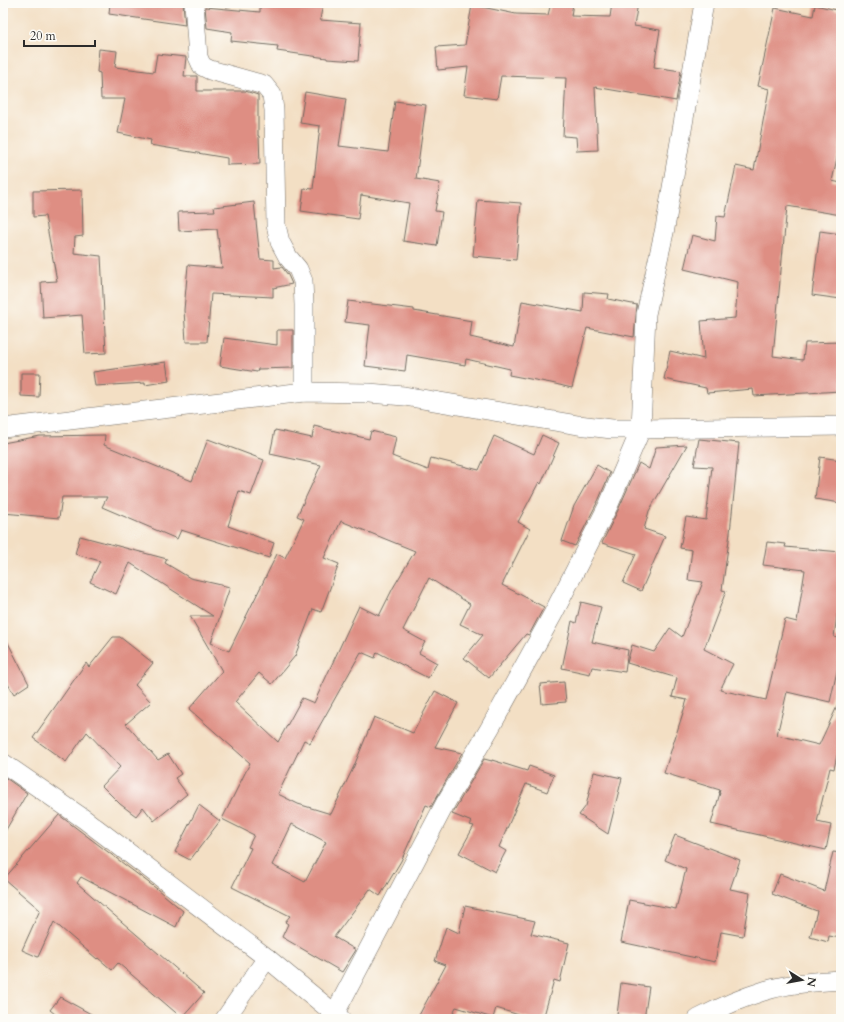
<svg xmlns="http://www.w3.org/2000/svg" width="844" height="1022" font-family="Cardo,serif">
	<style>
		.building { fill: #de8e83; fill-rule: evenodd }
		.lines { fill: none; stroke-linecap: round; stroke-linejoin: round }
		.minor-casing { stroke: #716a61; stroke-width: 20 }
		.minor { stroke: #fff; stroke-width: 19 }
	</style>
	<rect width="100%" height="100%" fill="#fdfcf7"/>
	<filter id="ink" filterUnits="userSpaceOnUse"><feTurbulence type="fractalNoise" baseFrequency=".025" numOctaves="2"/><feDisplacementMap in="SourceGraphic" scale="8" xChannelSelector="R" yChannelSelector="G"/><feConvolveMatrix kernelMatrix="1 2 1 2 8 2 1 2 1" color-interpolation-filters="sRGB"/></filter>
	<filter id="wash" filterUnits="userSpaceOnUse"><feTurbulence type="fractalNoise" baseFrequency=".012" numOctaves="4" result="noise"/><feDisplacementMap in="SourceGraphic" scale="16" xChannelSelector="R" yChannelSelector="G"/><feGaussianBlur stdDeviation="0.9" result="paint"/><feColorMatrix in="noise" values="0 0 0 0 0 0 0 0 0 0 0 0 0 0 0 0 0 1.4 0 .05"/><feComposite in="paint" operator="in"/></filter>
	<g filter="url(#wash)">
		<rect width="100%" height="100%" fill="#f3dfc4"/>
		<g id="blocks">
			<!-- building -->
			<g class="building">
				<polygon points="110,3 183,3 185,25 109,14"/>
				<polygon points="260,3 323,3 320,20 361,23 358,61 327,59 327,58 277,51 278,46 231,41 232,32 207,28 205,7 260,12"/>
				<polygon points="551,3 573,3 571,16 610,17 612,3 638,3 634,26 660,30 654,67 681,71 676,101 595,87 598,150 577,151 576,137 563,136 566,78 501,76 497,99 464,95 468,67 438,70 436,47 465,45 472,5 516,14 548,15"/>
				<polygon points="815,5 841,11 841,140 832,181 841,183 841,215 787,206 773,356 803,360 805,343 841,342 841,391 754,396 753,389 707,393 706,388 664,379 670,351 704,359 701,321 735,318 738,282 684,269 692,235 715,241 717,216 725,217 736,166 754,170 769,89 758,86 775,8 813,16"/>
				<polygon points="99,49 117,51 115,67 154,72 157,54 186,57 184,76 197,76 197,91 245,91 258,95 258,136 259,136 260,164 227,165 227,158 150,145 151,140 118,133 125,99 101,99 100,73 97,72"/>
				<polygon points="305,92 346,99 339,146 388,152 395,101 426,105 416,179 440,183 435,211 442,212 437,246 403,241 409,203 361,195 358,219 301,211 304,188 313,189 320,126 300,123"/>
				<polygon points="82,190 83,236 75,237 74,253 101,256 106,353 85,354 82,315 43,318 41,282 57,281 45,216 33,217 33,191"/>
				<polygon points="478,200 521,203 516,260 473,256"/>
				<polygon points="254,202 260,259 274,260 274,268 282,267 288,275 292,284 273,288 273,297 211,294 207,342 186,342 184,310 188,265 222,268 217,229 179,231 178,212 215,211 214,207"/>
				<polygon points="820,231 841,234 841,299 812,295"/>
				<polygon points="584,292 609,294 608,299 637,305 634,337 587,328 572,388 551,383 509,375 510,369 466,359 465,365 407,355 405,371 365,366 370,325 345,322 348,301 414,309 414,311 472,321 470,337 514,347 522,301 583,312"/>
				<polygon points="277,330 293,330 293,368 258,369 257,372 220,366 224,338 277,345"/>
				<polygon points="166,362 169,381 145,385 145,383 95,386 93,372"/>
				<polygon points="21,373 40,373 39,397 21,396"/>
				<path d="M314,426L369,439L371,431L396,437L392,456L428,470L431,458L479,470L494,436L534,454L542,435L559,443L541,484L539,482L518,522L530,529L502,585L544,607L529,635L526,634L489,678L464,658L483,635L460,624L470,604L429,578L403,630L425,642L419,653L437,663L428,678L377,652L375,658L361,652L310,743L304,740L278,794L298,804L331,814L354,766L374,717L413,733L435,691L458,703L435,747L462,753L431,807L426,805L401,861L380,896L370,889L334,937L356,950L342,972L282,937L288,924L285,922L290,916L232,887L251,848L248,847L254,835L222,819L250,763L189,709L222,671L190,616H213L130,563L116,594L90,582L100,561L75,554L80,536L167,559L165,563L190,578L230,587L211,643L229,651L277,554L285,558L304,519L297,516L321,465L270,454L275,430L312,438ZM341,521L415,551L393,588L379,616L359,606L314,703L302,698L278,742L235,702L259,673L272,684L295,656L313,609L321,612L339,564L324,558ZM292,824L326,842L305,882L272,865Z"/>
				<polygon points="105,435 104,445 192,481 208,439 264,460 251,495 239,491 228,526 274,543 269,558 181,530 177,539 102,507 107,497 62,497 59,518 3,513 3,443 40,436"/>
				<polygon points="699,439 739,443 730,533 722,590 726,591 704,649 733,664 720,690 766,700 785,619 797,622 805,570 763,565 767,542 786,544 785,547 841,552 841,588 834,637 841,639 841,654 830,702 787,692 777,735 819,745 841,698 841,738 834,769 830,768 817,822 831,825 826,850 711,824 720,793 719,793 720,790 664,773 687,700 672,697 677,678 627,663 632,645 654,652 670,628 682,637 703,582 688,580 692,550 680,548 686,517 706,520 712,467 694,466"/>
				<polygon points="687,445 649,511 644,529 665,536 641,591 623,583 636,554 602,543 619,508 639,463 649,469 656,447"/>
				<polygon points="820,457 841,460 841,503 815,499"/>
				<polygon points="597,465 610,473 599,499 575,546 562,541 574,506"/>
				<polygon points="581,602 601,607 592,642 628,650 625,672 592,667 590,674 562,668 572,621 576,623"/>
				<polygon points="3,633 29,684 14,694 3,676"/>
				<polygon points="113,637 120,637 153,663 135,685 151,702 126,724 158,760 168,754 181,774 175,778 187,794 154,821 143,807 136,816 120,804 102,786 120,767 87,732 66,762 33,738 86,663 89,667"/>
				<polygon points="564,682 566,702 542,704 540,684"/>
				<polygon points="484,759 492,761 492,760 527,771 529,766 554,775 547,792 526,784 499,847 506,851 495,872 459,853 474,826 470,825 472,822 452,814"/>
				<polygon points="594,772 622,778 608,834 579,815 586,806"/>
				<polygon points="3,776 27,793 3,835"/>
				<polygon points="199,805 220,821 190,860 175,852"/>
				<polygon points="59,815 157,889 183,911 176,927 81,877 77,883 204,993 182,1018 118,963 112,970 98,958 97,959 54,922 38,957 22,950 40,910 4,879"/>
				<polygon points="675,835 740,860 730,889 750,893 743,936 721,932 715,962 621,942 629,900 676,909 686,869 665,860"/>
				<polygon points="833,852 841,853 841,938 829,936 828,942 810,937 817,911 772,894 780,874 824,891"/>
				<polygon points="465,906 535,921 531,934 569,943 560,982 554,980 543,1019 532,1019 496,1008 493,1018 456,1007 450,1019 417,1019 446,965 435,961 446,927 459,933"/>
				<polygon points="621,983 649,987 644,1019 617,1015"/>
				<polygon points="60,997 100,1019 61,1019 50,1010"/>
			</g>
		</g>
	</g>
	<g filter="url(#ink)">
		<use href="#blocks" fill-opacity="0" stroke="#716a61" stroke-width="1"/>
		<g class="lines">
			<!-- minor casing -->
			<g class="minor-casing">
				<g id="minor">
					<polyline points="194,3 198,57 202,66 210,70 264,85 272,95 274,110 276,225 280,242 288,257 298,269 303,281 304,305 304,392"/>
					<polyline points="3,428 304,392 369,393 404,396 578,425 612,429 641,429 841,426"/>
					<polyline points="3,763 84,819 267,958 341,1019"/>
					<polyline points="335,1013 446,802 490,728 553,614 609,504 641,429 646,314 665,228 704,3"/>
					<polyline points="225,1019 267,958"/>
					<path d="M698,1019C719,1008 741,998 764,991C789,983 816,982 841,980"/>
				</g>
			</g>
			<!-- minor -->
			<use href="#minor" class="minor"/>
		</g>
	</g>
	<!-- margin -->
	<rect width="844" height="1022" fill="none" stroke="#fdfcf7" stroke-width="16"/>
	<!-- north arrow -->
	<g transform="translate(802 980) rotate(101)" stroke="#fdfcf7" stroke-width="3" paint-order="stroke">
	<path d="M0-3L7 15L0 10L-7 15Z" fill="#2b2b2b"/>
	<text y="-6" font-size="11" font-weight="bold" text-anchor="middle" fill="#2b2b2b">N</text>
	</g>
	<!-- scale -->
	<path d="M24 40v6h71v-6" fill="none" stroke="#2b2b2b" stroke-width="2"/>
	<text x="30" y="40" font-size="12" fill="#2b2b2b" stroke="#fdfcf7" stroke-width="3" paint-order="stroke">20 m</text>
</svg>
